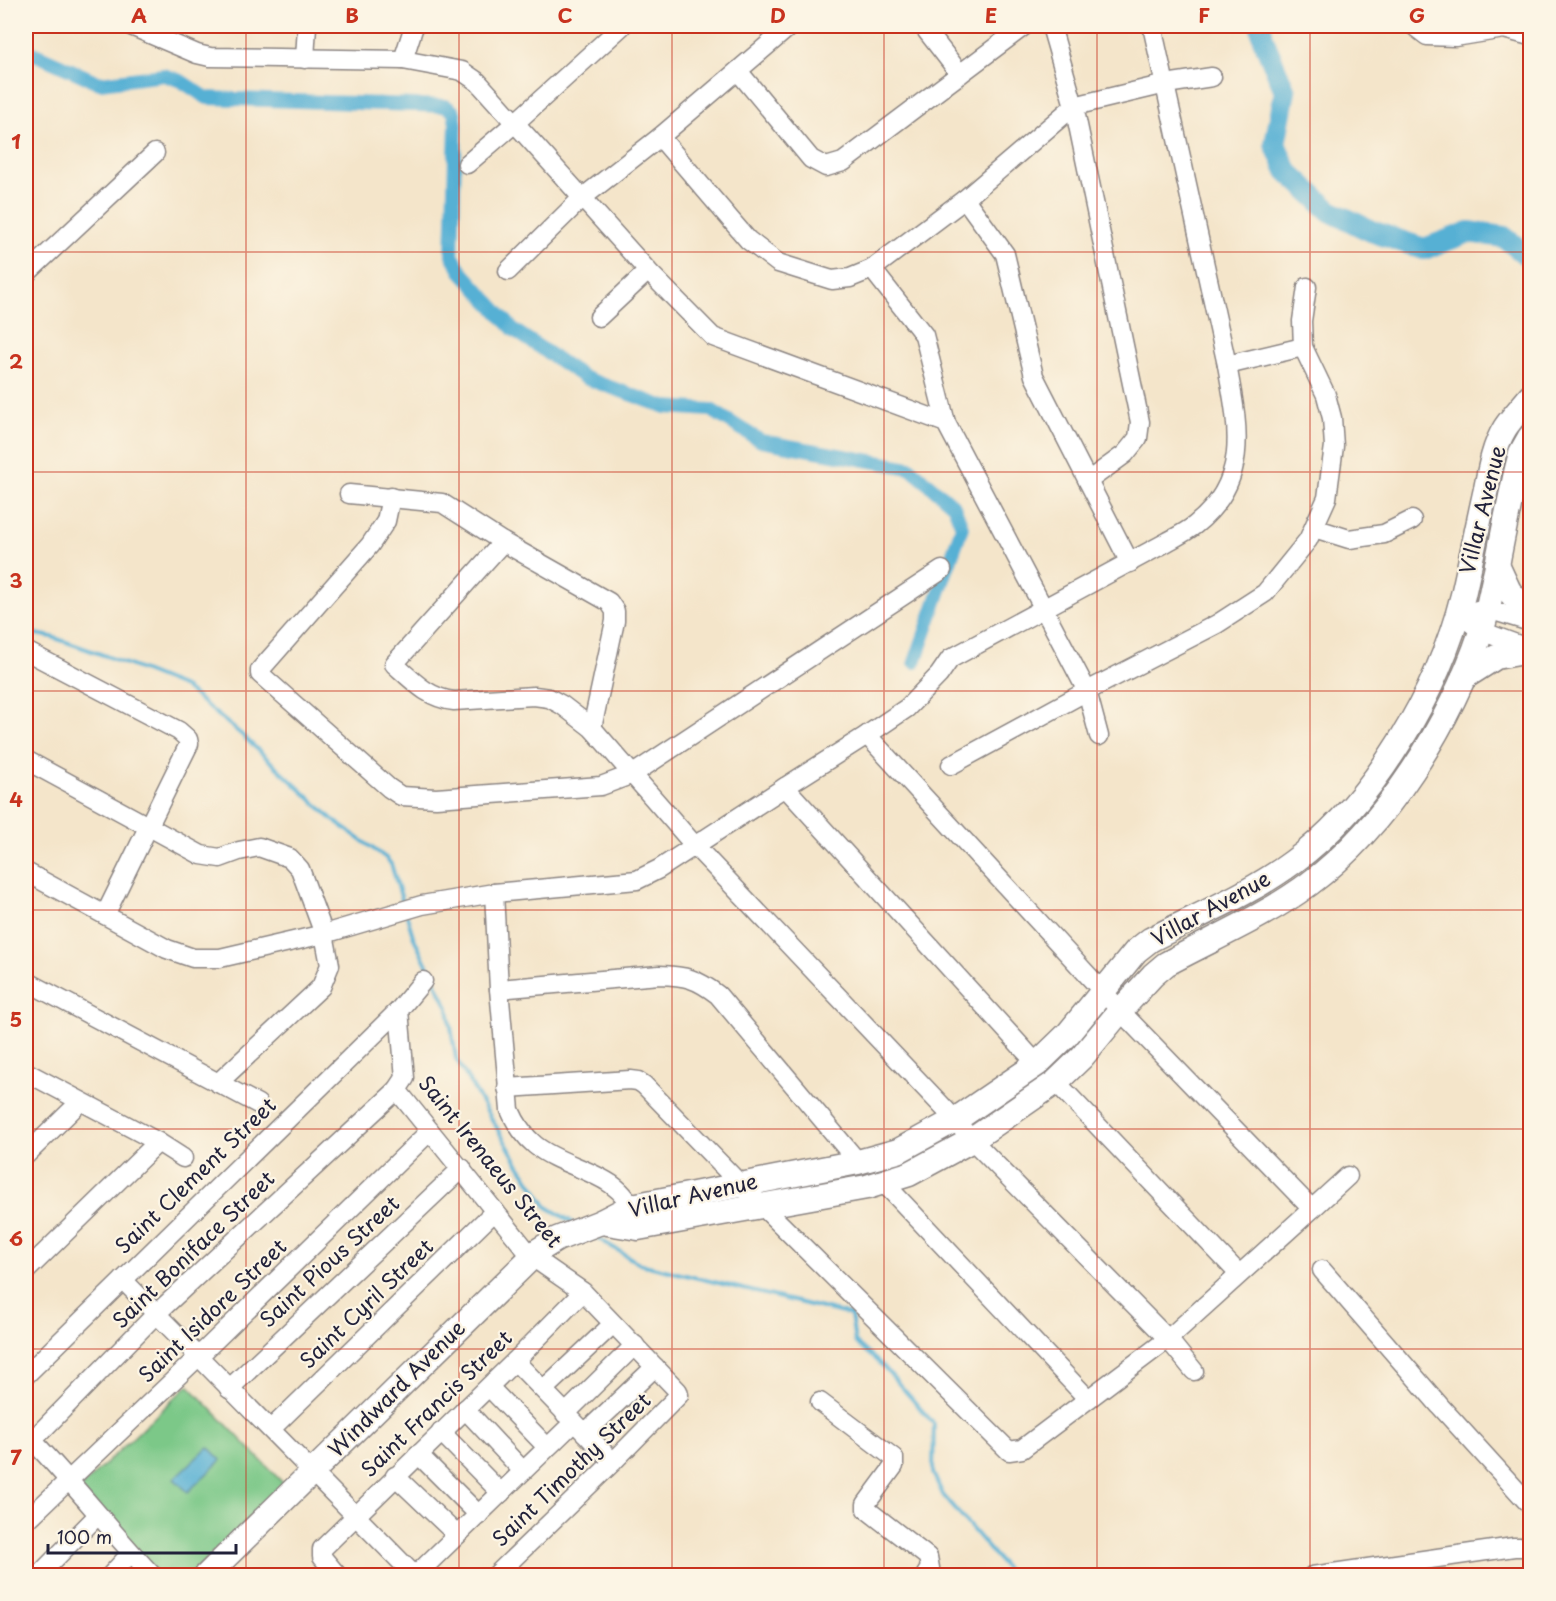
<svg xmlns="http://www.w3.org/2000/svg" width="1556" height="1601" font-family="'Playpen Sans',sans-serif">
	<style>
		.green { fill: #7bc888; stroke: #4e7562; stroke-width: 1.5 }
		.water { fill: #57b0d4; stroke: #3c6988; stroke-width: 1.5 }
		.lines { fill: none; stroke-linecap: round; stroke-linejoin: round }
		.stream { stroke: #57b0d4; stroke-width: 4 }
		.canal { stroke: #57b0d4; stroke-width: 14 }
		.river { stroke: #57b0d4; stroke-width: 22 }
		.minor-casing { stroke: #8b8482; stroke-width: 21 }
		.major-casing { stroke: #8b8482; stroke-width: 27 }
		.minor { stroke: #fff; stroke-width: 18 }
		.major { stroke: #fff; stroke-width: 24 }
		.grid { fill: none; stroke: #c8321e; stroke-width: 1.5; stroke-opacity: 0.55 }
		.labels { text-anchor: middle; stroke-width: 4.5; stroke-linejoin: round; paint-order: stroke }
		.street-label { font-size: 21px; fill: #22223b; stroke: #fcf5e5 }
		.neatline { fill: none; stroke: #c8321e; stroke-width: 2 }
		.grid-label { font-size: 20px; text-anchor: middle; font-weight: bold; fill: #c8321e }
	</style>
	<rect width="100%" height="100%" fill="#fcf5e5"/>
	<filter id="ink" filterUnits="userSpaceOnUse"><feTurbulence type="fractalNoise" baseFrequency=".0167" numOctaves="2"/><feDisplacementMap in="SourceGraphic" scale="12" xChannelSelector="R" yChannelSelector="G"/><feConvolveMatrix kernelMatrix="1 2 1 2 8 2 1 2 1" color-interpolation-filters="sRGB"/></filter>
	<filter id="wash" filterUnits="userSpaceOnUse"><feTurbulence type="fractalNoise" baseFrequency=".008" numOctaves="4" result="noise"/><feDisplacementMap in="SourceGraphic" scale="24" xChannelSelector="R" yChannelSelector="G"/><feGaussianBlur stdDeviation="1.35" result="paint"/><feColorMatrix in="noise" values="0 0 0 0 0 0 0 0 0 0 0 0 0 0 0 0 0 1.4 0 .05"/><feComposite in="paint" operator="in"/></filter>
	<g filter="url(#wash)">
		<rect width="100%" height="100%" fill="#f4e5ca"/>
		<!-- green -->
		<polygon class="green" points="188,1385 284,1484 190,1576 160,1575 79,1489"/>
		<!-- water -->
		<polygon class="water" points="208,1447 221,1460 188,1492 174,1479"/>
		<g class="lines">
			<!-- stream -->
			<g class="stream">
				<polyline points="26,632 52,637 106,656 184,687 242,735 332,819 386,858 391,864 404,906"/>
				<polyline points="407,916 413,936 448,1008 456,1059 519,1165 547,1207 572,1222"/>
				<polyline points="591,1234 640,1264 851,1315 855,1342 884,1367 934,1424 933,1473 943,1495 1012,1576"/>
			</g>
			<!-- canal -->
			<polyline class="canal" points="26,50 100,83 164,75 181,81 207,98 446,106 454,112 456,124 452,255 461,271 514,330 585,378 665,407 711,410 761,441 910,468 954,506 962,527 915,662"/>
			<!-- river -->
			<polyline class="river" points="1261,26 1263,39 1285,91 1275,144 1287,171 1330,211 1371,231 1424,249 1469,232 1504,237 1530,258"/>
		</g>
	</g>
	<g filter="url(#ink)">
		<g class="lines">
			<!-- minor casing -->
			<g class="minor-casing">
				<g id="minor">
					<polyline points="131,26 197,54 210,57 403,60 462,71 478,82 648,271 713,337 946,423 1087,691 1099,736"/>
					<polyline points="923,26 960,74"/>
					<polyline points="1051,26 1074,106 1140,422 1138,438 1125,454 1088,481"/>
					<polyline points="1414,26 1427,36 1455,37 1504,29 1530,36"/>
					<polyline points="305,59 307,26"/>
					<polyline points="403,60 414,26"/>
					<polyline points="738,71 811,159 826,167 843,162 1024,26"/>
					<polyline points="660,137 748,240 778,263 832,280 850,278 872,269 965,199 1074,106 1166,84 1212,77"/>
					<polyline points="467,164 515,123 622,26"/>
					<polyline points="965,199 1005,254 1034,376 1130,563"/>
					<polyline points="872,269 924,335 946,423"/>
					<polyline points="508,271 582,198 660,137 790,26"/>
					<polyline points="26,274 155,153"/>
					<polyline points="599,317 648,271"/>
					<polyline points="1227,365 1303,347"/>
					<polyline points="349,494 442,503 503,542 609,602 615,611 615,621 592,728"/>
					<polyline points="391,497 386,521 370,545 260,670 260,674 389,788 401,796 436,798 601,786 633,774 942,570"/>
					<polyline points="1314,528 1349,539 1384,534 1412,520"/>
					<path d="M503,542L394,664C413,681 428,698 454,701L534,696L549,698L562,705L592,728L695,846L945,1109L972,1140L1168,1339L1194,1371"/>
					<polyline points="1477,610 1487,609 1530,622"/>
					<polyline points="1458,613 1481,631 1530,649"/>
					<polyline points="26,651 179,731 188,739 189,744 105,915"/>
					<polyline points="26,760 201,855 220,858 239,851 259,847 290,858 300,869 324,934 330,965 321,987 218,1083"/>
					<polyline points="951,765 1087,691 1217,624 1265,593 1308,540 1327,498 1334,446 1332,418 1326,395 1303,347 1302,321 1307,287"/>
					<polyline points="785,787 1037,1064"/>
					<path d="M26,872L167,949L193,958H220L324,934L422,905L494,893L637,880L659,869L785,787L867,735L907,708L939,675L950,659L1167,542C1176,537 1186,532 1195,525C1251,480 1238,426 1227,365L1152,26"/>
					<path d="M494,893L499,989L510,1110C516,1124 523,1135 535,1145C567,1171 621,1171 635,1216"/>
					<polyline points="26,981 258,1104"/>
					<polyline points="423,981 399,1010 405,1078 397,1090 531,1256 583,1292 678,1391 679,1395 613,1462 495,1576"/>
					<path d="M499,989L659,975C686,976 696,978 718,995L858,1162"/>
					<polyline points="26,1072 158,1142 183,1158"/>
					<polyline points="1056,1082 1239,1274"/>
					<polyline points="507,1088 630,1080 638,1081 644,1085 741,1185 1009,1451 1022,1449 1168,1339 1312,1209 1130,1021 867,735"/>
					<polyline points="26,1155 80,1102"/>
					<polyline points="884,1183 1088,1399"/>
					<polyline points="1312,1209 1348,1176"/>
					<polyline points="1322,1270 1440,1406 1530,1505"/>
					<polyline points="26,1271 158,1142"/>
					<polyline points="123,1280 415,1576"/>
					<polyline points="515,1361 613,1462"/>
					<polyline points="26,1375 399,1010"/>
					<polyline points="489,1387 547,1447"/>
					<polyline points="229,1389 462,1168"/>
					<polyline points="544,1389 613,1324"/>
					<polyline points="820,1402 894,1458 894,1466 866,1504 866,1509 928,1557 930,1568 925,1576"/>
					<polyline points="465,1409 523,1471"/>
					<polyline points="565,1414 635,1345"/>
					<polyline points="271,1429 495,1211"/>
					<polyline points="441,1432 501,1493"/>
					<polyline points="585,1433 655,1367"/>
					<path d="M26,1434C71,1479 109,1530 153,1576"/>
					<polyline points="26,1447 157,1313 397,1090"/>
					<polyline points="418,1454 479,1515"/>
					<polyline points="395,1476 457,1535"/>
					<polyline points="26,1521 199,1356 430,1131"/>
					<polyline points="38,1576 98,1515"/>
					<polyline points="110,1576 131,1553"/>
					<polyline points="338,1576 322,1557 322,1549 515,1361 583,1292"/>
					<polyline points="415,1576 574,1422"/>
					<polyline points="1312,1576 1514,1547 1530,1547"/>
				</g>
			</g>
			<!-- major casing -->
			<g class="major-casing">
				<g id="major">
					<polyline points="1497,565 1509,591 1530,615"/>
					<polyline points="1463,678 1496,657 1530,651"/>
					<path d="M601,1222L638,1228L867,1187L909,1174L972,1140L1056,1082L1082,1057L1120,1011L1153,975L1166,964C1214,938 1266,916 1309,884C1387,826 1450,724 1481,632C1488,612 1491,591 1496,571C1502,538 1509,505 1516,473L1521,453L1530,437"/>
					<path d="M206,1576L539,1250L557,1239L601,1222L632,1206L858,1162L898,1151L955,1120L1037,1064L1067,1035L1136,951L1150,940C1198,915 1250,894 1293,862C1374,803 1439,691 1463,595C1471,560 1478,524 1486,489C1490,468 1494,446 1505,428C1512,417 1522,407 1530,397"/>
				</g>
			</g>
			<!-- minor -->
			<use href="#minor" class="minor"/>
			<!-- major -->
			<use href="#major" class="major"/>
		</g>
	</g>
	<!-- grid -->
	<path class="grid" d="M246,26V1576M459,26V1576M672,26V1576M884,26V1576M1097,26V1576M1310,26V1576M26,252H1530M26,472H1530M26,691H1530M26,910H1530M26,1129H1530M26,1349H1530"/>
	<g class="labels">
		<!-- street labels -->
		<g class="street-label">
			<text transform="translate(1483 510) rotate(-76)" y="7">Villar Avenue</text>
			<text transform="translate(1211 909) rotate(-29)" y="7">Villar Avenue</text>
			<text transform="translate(490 1162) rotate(51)" y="7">Saint Irenaeus Street</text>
			<text transform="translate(196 1176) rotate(-44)" y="7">Saint Clement Street</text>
			<text transform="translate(693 1196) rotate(-13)" y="7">Villar Avenue</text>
			<text transform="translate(194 1250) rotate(-44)" y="7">Saint Boniface Street</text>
			<text transform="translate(330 1262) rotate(-43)" y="7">Saint Pious Street</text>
			<text transform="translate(367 1304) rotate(-44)" y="7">Saint Cyril Street</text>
			<text transform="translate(213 1311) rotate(-44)" y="7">Saint Isidore Street</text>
			<text transform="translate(397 1389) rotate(-45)" y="7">Windward Avenue</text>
			<text transform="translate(437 1404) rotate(-44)" y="7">Saint Francis Street</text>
			<text transform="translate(572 1470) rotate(-44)" y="7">Saint Timothy Street</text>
		</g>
	</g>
	<!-- margin -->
	<rect width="1556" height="1601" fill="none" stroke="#fcf5e5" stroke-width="66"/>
	<!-- scale -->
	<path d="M48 1544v9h188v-9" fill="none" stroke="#22223b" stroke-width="3"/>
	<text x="57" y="1544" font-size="18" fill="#22223b" stroke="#fcf5e5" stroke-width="4.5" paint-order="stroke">100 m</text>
	<rect x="33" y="33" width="1490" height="1535" class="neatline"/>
	<g class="grid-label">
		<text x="139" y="23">A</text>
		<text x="352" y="23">B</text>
		<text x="565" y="23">C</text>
		<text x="778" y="23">D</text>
		<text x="991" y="23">E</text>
		<text x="1204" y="23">F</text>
		<text x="1417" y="23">G</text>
		<text x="16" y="149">1</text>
		<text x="16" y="369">2</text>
		<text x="16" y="588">3</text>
		<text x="16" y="807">4</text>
		<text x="16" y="1027">5</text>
		<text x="16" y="1246">6</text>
		<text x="16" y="1465">7</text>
	</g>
</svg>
